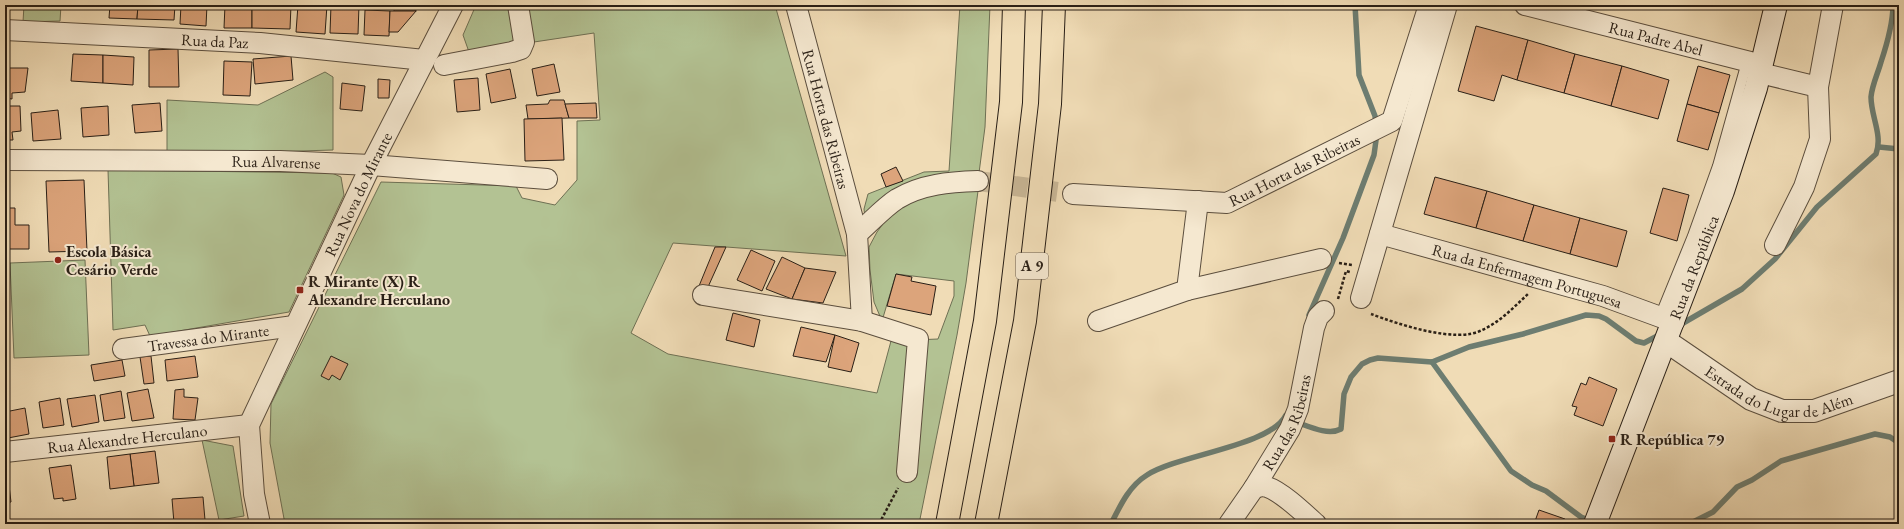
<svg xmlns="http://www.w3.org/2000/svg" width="1904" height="529" font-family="'EB Garamond',serif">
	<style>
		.green { fill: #b3c293; stroke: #6e7054 }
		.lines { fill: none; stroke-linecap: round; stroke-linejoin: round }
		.stream { stroke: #6d7d71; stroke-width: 5.5 }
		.building { fill: #dca47b; stroke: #291f16 }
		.minor-tunnel { stroke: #c8b696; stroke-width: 20; stroke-dasharray: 20 10; stroke-linecap: butt }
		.service-casing { stroke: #5b4e3e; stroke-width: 12 }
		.minor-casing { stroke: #5b4e3e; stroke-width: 22 }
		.tertiary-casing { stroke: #5b4e3e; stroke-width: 24 }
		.secondary-casing { stroke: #291f16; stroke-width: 24 }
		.motorway-casing { stroke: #291f16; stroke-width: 24 }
		.path { stroke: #291f16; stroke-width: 2.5; stroke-dasharray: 3 2; stroke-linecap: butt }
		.service { stroke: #f5e8d0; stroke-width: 10 }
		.minor { stroke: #f5e8d0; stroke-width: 20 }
		.tertiary { stroke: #f5e8d0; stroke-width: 22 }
		.secondary { stroke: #f5e8d0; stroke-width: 22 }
		.motorway { stroke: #f0dcb6; stroke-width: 22 }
		.poi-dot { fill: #8f2418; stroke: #f5e8d0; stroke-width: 1.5 }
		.labels { text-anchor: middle; stroke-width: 4; stroke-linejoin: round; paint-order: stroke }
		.shield { fill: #f5e8d0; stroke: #665b4e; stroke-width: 1 }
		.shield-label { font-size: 15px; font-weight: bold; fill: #291f16 }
		.street-label { font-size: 16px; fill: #291f16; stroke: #f5e8d0 }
		.poi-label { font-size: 16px; font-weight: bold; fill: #291f16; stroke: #f5e8d0; text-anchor: start }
	</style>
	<rect width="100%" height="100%" fill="#f0dcb6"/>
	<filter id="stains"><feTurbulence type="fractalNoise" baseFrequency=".005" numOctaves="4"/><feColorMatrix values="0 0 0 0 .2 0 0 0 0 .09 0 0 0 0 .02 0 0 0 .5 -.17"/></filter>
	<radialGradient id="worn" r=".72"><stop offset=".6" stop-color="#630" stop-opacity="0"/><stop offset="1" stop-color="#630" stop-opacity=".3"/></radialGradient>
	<!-- green -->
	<g class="green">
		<polygon points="24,5 61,5 60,21 23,22"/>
		<polygon points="476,5 509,5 514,39 512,44 469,52 463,35"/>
		<polygon points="526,5 775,5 846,256 673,243 631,333 668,354 877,393 891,341 938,339 954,296 954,281 896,274 882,321 874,302 870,270 869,247 877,232 888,217 916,198 950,191 978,191 966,283 957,335 919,524 285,524 270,443 271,404 381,182 516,186 522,198 555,205 577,180 577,121 600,120 594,33 534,42"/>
		<polygon points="960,5 990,5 985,127 979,173 865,219 864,209 868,194 924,172 949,171"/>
		<polygon points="325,72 333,77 333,150 167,155 167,100 258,105"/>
		<polygon points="108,170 332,173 341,177 344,195 289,312 150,336 145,325 113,330"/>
		<polygon points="85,260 89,355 14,358 10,263"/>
		<polygon points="202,440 233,446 244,516 219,520"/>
	</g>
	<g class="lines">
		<!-- stream -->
		<g class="stream">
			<polyline points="1355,5 1359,75 1375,116 1376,125"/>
			<polyline points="1879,147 1899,149"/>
			<polyline points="1309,315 1343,238 1374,155 1377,133"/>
			<path d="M1678,326L1742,289L1775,259L1817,207L1876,154C1883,135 1871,117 1871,97C1872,85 1878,73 1881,62C1887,44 1893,24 1893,5"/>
			<polyline points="1432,362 1511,471 1532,485 1546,491 1581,517 1591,521"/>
			<path d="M1296,422C1308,426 1328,436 1341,429L1344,394L1351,377L1362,364L1370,360L1378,358L1432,362L1469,347L1523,334L1586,315L1599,316L1606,319L1636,341L1644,343L1661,334"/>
			<path d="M1111,524C1120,506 1129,486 1147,475C1177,455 1271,446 1286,415"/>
			<polyline points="1689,524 1713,512 1737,487 1752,480 1781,461 1875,434 1890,437 1899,443"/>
		</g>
	</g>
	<!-- building -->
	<g class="building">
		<polygon points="110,5 138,5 137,19 109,18"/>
		<polygon points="138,5 175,5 174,20 137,19"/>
		<polygon points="181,5 207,5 206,26 180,24"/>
		<polygon points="225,5 252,5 252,28 224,28"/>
		<polygon points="252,5 291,5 290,29 252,28"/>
		<polygon points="298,5 327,5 325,34 296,32"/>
		<polygon points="331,5 359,5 358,34 330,33"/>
		<rect x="394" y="5" width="22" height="6"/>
		<polygon points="365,10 390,11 389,36 364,35"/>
		<polygon points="390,11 416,11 398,32 389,32"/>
		<polygon points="1476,26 1528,40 1517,80 1502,75 1494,101 1458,91"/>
		<polygon points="1528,40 1575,54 1564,93 1517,80"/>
		<polygon points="178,49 179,87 149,87 149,50"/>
		<polygon points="73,54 103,55 103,83 71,81"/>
		<polygon points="1575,54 1622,66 1611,106 1564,93"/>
		<polygon points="103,55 134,57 133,85 103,83"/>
		<polygon points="291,56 293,80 255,84 253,59"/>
		<polygon points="224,61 252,62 250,96 223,95"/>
		<polygon points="554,64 560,92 537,96 532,69"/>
		<polygon points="1622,66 1669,80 1658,119 1611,106"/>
		<polygon points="1698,66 1730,75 1719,113 1687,104"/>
		<polygon points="5,68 28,68 25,92 12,93 12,99 5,98"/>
		<polygon points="510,69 516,98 491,103 486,74"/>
		<polygon points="478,78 480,110 457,112 454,80"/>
		<polygon points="378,79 390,80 389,98 378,98"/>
		<polygon points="342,83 365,86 362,111 340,109"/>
		<polygon points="550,100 564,100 569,118 528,119 526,105 548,104"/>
		<polygon points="160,103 162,131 135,133 132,105"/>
		<polygon points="596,103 597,118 569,118 565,104"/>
		<polygon points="1687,104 1719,113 1708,150 1677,141"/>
		<polygon points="5,106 20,106 21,131 12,132 13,140 5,140"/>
		<polygon points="108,106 109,135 83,137 81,108"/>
		<polygon points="58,110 61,139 33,141 31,113"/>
		<polygon points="562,118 564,160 525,161 524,119"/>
		<polygon points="896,167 903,181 886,187 881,174"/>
		<polygon points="1435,177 1487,191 1476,228 1424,214"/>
		<polygon points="84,180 87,251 49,252 46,181"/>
		<polygon points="1663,188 1689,195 1677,241 1650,233"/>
		<polygon points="1487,191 1534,205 1523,241 1476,228"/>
		<polygon points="1534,205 1580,218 1570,254 1523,241"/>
		<polygon points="5,208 15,208 15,225 29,225 29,249 5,249"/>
		<polygon points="1580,218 1627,231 1617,267 1570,254"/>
		<polygon points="715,247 726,247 708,287 699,286"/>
		<polygon points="751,250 775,261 762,291 737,280"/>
		<polygon points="782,257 805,268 792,299 766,289"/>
		<polygon points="805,268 836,272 823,303 792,299"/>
		<polygon points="896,274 912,277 911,281 936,286 931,315 887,306"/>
		<polygon points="733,313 760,320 754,347 726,340"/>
		<polygon points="801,327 835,335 826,362 793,356"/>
		<polygon points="835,335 859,343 851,372 828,367"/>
		<polygon points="151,356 154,383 144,384 140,357"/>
		<polygon points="195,356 198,377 167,381 165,360"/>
		<polygon points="331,356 348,364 340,380 332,375 329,380 321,376"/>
		<polygon points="122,360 125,376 94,381 91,365"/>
		<polygon points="1589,377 1617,389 1603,426 1574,415 1577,407 1572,406 1581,383 1586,385"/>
		<polygon points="148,389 154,418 132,421 127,393"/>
		<polygon points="184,389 184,397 198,398 195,420 173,419 175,390"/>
		<polygon points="121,391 125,418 104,421 100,395"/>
		<polygon points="95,395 99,422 72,427 67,399"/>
		<polygon points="60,398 64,425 43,428 39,402"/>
		<polygon points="25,408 29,434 8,438 5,412"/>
		<polygon points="155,451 159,483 134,486 130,454"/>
		<polygon points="130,454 134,486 110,489 107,457"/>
		<polygon points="71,465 76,499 63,501 63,498 54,499 49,468"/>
		<polygon points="5,469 7,469 11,502 5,503"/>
		<polygon points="203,497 205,520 174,523 172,499"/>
		<polygon points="1539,510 1565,519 1563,524 1534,524"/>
	</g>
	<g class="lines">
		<!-- minor-tunnel -->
		<polyline class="minor-tunnel" points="978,181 1073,194"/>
		<!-- service casing -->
		<g class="service-casing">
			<polyline id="service" points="1660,317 1693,236 1718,166 1747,62"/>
		</g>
		<!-- minor casing -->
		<g class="minor-casing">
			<g id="minor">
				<path id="s1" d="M796,5L857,234L862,321"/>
				<path id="s2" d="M1525,5L1762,65"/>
				<path id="s3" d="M5,30L260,43L424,60"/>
				<polyline points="444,65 512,52 521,49 524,42 518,5"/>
				<polyline points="1760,73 1818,87 1820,139 1804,187 1775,245"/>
				<polyline points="1818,87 1833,5"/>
				<path id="s4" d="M5,160L280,161L371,165L547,179"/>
				<path id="s5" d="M1073,194L1227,203L1392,121L1429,5"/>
				<path d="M857,234C870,223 883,208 897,199C922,184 950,182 978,181"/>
				<path id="s6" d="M1380,234L1603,296L1674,322"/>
				<polyline points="1187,290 1321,259"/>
				<polyline points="703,295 862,321 918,339 907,472"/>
				<polyline points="1361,298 1447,5"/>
				<polyline points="1098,321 1187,290 1198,201"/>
				<path id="s7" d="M123,349L294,326"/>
				<path id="s8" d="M5,452L249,425"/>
				<path d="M1254,488C1258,487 1263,485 1267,487C1281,491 1305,514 1316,524"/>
				<path id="s9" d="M260,524L254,494L249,425L371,165L453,5"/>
				<path id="s10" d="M1229,524L1254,488L1290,429L1298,409L1314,328L1318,317L1324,311"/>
			</g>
		</g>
		<!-- tertiary casing -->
		<g class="tertiary-casing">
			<g id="tertiary">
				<path id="s11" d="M1666,341L1751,399L1782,411H1814L1899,381"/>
			</g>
		</g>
		<!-- secondary casing -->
		<g class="secondary-casing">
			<g id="secondary">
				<path id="s12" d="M1595,524L1723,191L1756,88L1776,5"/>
			</g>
		</g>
		<!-- motorway casing -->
		<g class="motorway-casing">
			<g id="motorway">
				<polyline points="947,524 985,321 1011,102 1014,5"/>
				<polyline points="986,524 1025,321 1050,104 1054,5"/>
			</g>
		</g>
		<!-- path -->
		<g class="path">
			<polyline points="1339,263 1352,265"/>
			<polyline points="1338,299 1346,271 1350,272"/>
			<path d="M1371,314C1398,324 1456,344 1482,330C1500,322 1514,307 1528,294"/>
			<polyline points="879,524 898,488"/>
		</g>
		<!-- service -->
		<use href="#service" class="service"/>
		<!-- minor -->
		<use href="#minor" class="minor"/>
		<!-- tertiary -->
		<use href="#tertiary" class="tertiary"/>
		<!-- secondary -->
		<use href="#secondary" class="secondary"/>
		<!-- motorway -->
		<use href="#motorway" class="motorway"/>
	</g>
	<!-- markers -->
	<g class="poi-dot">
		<circle cx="58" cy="260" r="4"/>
		<rect x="296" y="286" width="8" height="8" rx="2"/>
		<rect x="1608" y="435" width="8" height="8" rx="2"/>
	</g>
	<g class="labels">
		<!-- shield labels -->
		<rect class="shield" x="1016" y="253" width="32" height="26" rx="3"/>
		<g class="shield-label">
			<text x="1032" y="271">A 9</text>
		</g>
		<!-- street labels -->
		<g class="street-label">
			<text dy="6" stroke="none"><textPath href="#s2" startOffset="135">Rua Padre Abel</textPath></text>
			<text dy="6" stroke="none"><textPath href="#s3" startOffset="210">Rua da Paz</textPath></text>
			<text dy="6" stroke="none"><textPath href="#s1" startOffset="118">Rua Horta das Ribeiras</textPath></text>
			<text dy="6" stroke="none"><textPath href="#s4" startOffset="271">Rua Alvarense</textPath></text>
			<text dy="6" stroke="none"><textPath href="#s5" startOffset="229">Rua Horta das Ribeiras</textPath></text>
			<text dy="6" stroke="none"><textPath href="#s9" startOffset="355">Rua Nova do Mirante</textPath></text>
			<text dy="6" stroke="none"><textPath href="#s12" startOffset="275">Rua da República</textPath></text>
			<text dy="6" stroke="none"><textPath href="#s6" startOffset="153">Rua da Enfermagem Portuguesa</textPath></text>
			<text dy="6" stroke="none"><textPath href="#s7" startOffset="86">Travessa do Mirante</textPath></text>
			<text dy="6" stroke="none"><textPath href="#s11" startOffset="129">Estrada do Lugar de Além</textPath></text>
			<text dy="6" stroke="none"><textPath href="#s10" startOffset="118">Rua das Ribeiras</textPath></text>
			<text dy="6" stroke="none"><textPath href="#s8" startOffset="123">Rua Alexandre Herculano</textPath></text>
		</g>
		<!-- poi labels -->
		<g class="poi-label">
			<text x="66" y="257">Escola Básica<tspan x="66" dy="18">Cesário Verde</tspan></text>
			<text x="308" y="287">R Mirante (X) R<tspan x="308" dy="18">Alexandre Herculano</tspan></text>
			<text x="1620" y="445">R República 79</text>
		</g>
	</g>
	<!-- margin -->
	<rect width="1904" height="529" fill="none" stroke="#f0dcb6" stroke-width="20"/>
	<rect x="6" y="6" width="1892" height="517" fill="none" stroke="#291f16" stroke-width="2"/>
	<rect x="10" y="10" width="1884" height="509" fill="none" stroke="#291f16"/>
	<rect width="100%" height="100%" filter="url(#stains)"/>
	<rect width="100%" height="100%" fill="url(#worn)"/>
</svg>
